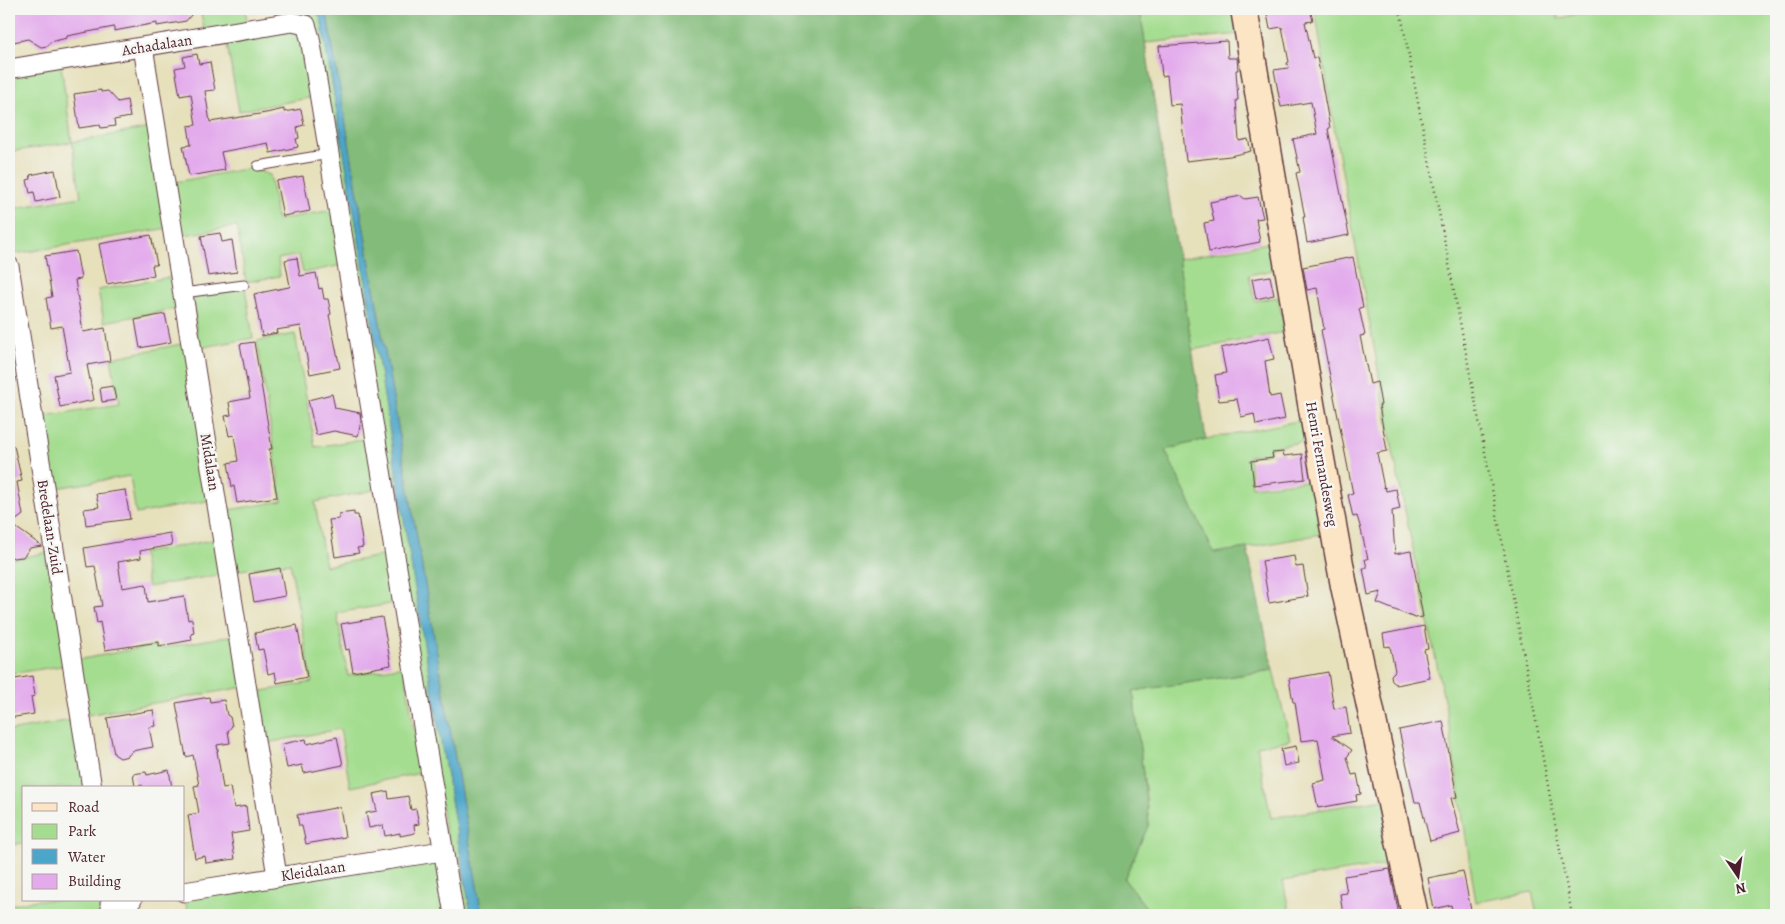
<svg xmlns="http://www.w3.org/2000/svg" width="1785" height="924" font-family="Alegreya,serif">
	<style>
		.green { fill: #a4dd90; stroke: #777e5e }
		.forest { fill: #83bc7a; stroke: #666e52 }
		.water { fill: #4ca6c9; stroke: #4b627a }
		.building { fill: #e3abec }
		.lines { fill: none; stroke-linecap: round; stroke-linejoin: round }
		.lane-casing { stroke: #613c41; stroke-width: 11 }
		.street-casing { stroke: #613c41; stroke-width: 21 }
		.secondary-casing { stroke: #613c41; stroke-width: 29 }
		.path { stroke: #613c41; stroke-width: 2.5; stroke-dasharray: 1 4; stroke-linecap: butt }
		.lane { stroke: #fff; stroke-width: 9 }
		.street { stroke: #fff; stroke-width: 19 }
		.secondary { stroke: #fce5c4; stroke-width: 26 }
		.labels { text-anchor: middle; stroke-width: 5; stroke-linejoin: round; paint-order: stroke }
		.street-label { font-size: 15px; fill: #4a1f2b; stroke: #f6f6f2 }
	</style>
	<rect width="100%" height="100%" fill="#f6f6f2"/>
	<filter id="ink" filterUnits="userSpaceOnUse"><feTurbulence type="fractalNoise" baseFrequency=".02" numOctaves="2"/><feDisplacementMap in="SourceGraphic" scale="10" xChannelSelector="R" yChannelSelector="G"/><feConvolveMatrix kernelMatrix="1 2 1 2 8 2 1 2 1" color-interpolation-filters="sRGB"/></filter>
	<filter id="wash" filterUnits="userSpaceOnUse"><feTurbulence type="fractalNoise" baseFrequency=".0096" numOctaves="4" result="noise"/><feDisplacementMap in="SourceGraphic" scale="20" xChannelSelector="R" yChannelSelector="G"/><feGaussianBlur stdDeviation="1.12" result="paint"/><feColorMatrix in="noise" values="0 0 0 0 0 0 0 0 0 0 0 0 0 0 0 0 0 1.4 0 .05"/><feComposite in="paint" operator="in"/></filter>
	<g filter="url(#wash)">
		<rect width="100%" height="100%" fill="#e6e0bb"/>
		<!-- green -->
		<g class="green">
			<polygon points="200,9 245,9 248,25 205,33"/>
			<polygon points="292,9 315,9 321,19 361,253 423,638 471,915 459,915 334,152"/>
			<polygon points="1140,9 1236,9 1240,34 1145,43"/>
			<polygon points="1315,9 1557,9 1558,19 1593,9 1776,9 1776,915 1537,915 1532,892 1476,902 1447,714 1393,452 1334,127"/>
			<polygon points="294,30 303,36 314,97 239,111 226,39"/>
			<polygon points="61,65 72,142 151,128 168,228 14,254 9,221 9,209 81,197 72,142 9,152 9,73"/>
			<polygon points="250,168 270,175 277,220 332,210 342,265 303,273 299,255 278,259 280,276 246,282 237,226 179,236 170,183"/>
			<polygon points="1268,243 1273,270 1249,275 1255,301 1278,297 1285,332 1192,350 1178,259"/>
			<polygon points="176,276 181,308 104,322 98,290"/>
			<polygon points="245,288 253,338 198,348 193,301 198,297"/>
			<polygon points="295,334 315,447 370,438 379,489 315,502 325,566 387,555 396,603 337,613 348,676 404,666 421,773 350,787 340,729 261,744 252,693 312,682 290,563 233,571 223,511 282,501 257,341"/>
			<polygon points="186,343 212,500 136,514 130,476 50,489 38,417 119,404 111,358"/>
			<polygon points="1303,420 1306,441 1270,448 1270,453 1249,456 1252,487 1316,480 1327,533 1214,554 1165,450 1206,439"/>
			<polygon points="218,539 224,574 148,587 142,553"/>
			<polygon points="50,552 67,665 9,674 9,560"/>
			<polygon points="234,635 244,687 87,715 77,660 156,645 157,649"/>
			<polygon points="1273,670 1290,740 1257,746 1271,818 1384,799 1398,863 1283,881 1290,915 1152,915 1124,879 1149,823 1133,691"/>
			<polygon points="77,719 87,788 24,788 24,843 9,845 9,731"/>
			<polygon points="439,857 449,915 188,915 185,897"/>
			<polygon points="36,900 103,900 105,915 9,915 9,905"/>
		</g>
		<!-- forest -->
		<polygon class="forest" points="326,9 1140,9 1206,439 1165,450 1214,553 1247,548 1273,670 1133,691 1149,824 1124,879 1152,915 482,915"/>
		<!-- water -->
		<polygon class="water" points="315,9 326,9 482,915 471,915 423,638 361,253 321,19"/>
		<g id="blocks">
			<!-- building -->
			<g class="building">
				<polygon points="30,9 196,9 186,21 157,26 157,23 114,31 114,27 67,36 67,38 50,42 48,46 41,47 28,39 9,43 9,12"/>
				<polygon points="1266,9 1310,9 1313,21 1305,22 1313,58 1317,57 1330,128 1328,129 1349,235 1307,243 1303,217 1305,217 1296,173 1300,172 1293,139 1317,134 1311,102 1281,107 1274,70 1288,68 1287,63 1289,62 1282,27 1270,29"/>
				<polygon points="1227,41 1228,58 1237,58 1238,70 1236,70 1238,100 1236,100 1239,141 1248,139 1251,151 1230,156 1186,161 1180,104 1170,105 1167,75 1162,76 1159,46"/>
				<polygon points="197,54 199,64 210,62 215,90 205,91 210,122 266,113 284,109 284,112 301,109 304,125 297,127 299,138 296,139 298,147 270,153 268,143 221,152 225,170 189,176 183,146 191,145 188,126 196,125 191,94 180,96 175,68 185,66 183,57"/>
				<polygon points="101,90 101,92 108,91 118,102 127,100 130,117 114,120 115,126 101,128 100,125 79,128 74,94"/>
				<polygon points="55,170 60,197 36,202 34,192 30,193 27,180 31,179 30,175"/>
				<polygon points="303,176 310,211 283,216 276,181"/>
				<polygon points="1241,196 1245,199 1258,197 1263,218 1256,219 1260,242 1209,252 1204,223 1214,221 1210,202"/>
				<polygon points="220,233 222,242 232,240 237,272 208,276 201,236"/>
				<polygon points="151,235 157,265 152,265 154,275 107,284 99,244"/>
				<polygon points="76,251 81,279 75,280 83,332 105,328 110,361 87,365 94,400 60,407 54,375 70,372 62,326 51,328 46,298 52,297 45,256"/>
				<polygon points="1353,257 1363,307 1359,308 1365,335 1360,336 1370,384 1377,382 1381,405 1379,405 1387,451 1377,453 1384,488 1385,487 1386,491 1396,489 1400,509 1392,511 1395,554 1411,551 1423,617 1415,618 1377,603 1381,592 1368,595 1363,568 1367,568 1365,559 1368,559 1360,526 1357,516 1353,517 1348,495 1353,494 1321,330 1324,329 1317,288 1307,290 1303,267"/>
				<polygon points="297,258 300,276 316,273 319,289 322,288 324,299 328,299 331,314 329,315 340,368 310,374 301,326 276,330 277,333 262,336 254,294 289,287 290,286 285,260"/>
				<polygon points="1270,276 1274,295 1256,299 1252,279"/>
				<polygon points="165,314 171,342 140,348 135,320"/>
				<polygon points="1269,337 1274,359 1265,361 1270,397 1280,395 1285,419 1256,425 1254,414 1241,417 1237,399 1219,401 1215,375 1226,373 1221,348"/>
				<polygon points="254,342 272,449 269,449 277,497 237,503 234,486 232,487 228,463 238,461 234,435 229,436 225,416 231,415 229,402 250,398 240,344"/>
				<polygon points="113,386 116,400 102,402 100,388"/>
				<polygon points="332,394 335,408 360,413 361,421 358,436 334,431 316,435 308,400"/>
				<polygon points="9,446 14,446 22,481 17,482 23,515 11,524 42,546 30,548 23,557 13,558 9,554"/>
				<polygon points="1283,452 1284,456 1302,454 1305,479 1254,485 1251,461 1273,458 1272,453"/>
				<polygon points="125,490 130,519 86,525 84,509 99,507 96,494"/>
				<polygon points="354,512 354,515 358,515 363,547 357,548 359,553 335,557 329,520 339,519 339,514"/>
				<polygon points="170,533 172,545 140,551 141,558 118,562 122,588 146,584 148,602 184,596 188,620 192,619 194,633 191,634 192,640 159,646 159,642 105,650 100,622 97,623 94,607 102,606 95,566 87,567 84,548"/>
				<polygon points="1294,556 1296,567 1303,566 1308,596 1269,603 1262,561"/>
				<polygon points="280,568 285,596 254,602 249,574"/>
				<polygon points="382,617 391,665 353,672 349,649 346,650 341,624"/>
				<polygon points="297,625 307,677 277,683 275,672 268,674 263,649 258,650 255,633"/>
				<polygon points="1424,626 1428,649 1424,650 1430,678 1397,685 1392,681 1391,675 1395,671 1390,646 1385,647 1383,634"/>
				<polygon points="1328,672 1334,709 1346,707 1350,733 1332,736 1352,750 1347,757 1352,775 1357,774 1361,794 1356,795 1357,801 1318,808 1313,783 1325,780 1318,739 1301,741 1295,702 1293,702 1289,679"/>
				<polygon points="32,676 35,696 31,697 34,714 9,718 9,680"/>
				<polygon points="209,697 210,702 224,700 227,715 230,717 232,726 228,731 230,743 217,745 218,751 217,751 223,788 230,787 234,808 246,806 249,831 231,834 235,859 206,863 205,856 195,858 188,815 199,813 194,786 199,785 193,755 186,757 176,703"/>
				<polygon points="153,710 156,726 149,727 153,747 132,751 128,756 120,758 114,754 107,718"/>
				<polygon points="1443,721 1457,797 1451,798 1460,833 1430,841 1420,802 1415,802 1399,730"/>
				<polygon points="337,737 343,765 304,773 302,765 287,768 282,744 306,739 307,744"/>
				<polygon points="1296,746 1299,763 1284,766 1281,749"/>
				<polygon points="169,770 172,788 143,788 142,785 135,787 133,774 146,772 147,775"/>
				<polygon points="388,791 389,799 408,796 411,810 416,809 419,824 414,825 415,833 400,836 400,833 385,836 383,825 369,828 366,813 377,811 373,794"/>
				<polygon points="340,807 345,837 306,844 302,826 299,826 297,815"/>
				<polygon points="1390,869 1399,915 1343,915 1340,894 1347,893 1344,876"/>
				<polygon points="1463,871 1472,915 1453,915 1451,905 1434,909 1428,878"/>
			</g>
		</g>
	</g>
	<g filter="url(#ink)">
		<use href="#blocks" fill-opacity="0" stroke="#613c41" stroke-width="1"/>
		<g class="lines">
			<!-- lane casing -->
			<g class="lane-casing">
				<g id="lane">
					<polyline points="258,166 329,154"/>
					<polyline points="183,293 244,285"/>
				</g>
			</g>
			<!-- street casing -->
			<g class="street-casing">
				<g id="street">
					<polyline points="143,47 277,876"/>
					<polyline points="9,69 292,22 306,25 310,38 454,915"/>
					<polyline points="9,266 92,788"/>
					<polyline points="184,892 442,851"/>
					<polyline points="110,904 132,900"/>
				</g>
			</g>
			<!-- secondary casing -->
			<g class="secondary-casing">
				<polyline id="secondary" points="1244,9 1312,409 1344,586 1415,915"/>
			</g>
			<!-- path -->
			<polyline class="path" points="1400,9 1517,619 1572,915"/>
			<!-- lane -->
			<use href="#lane" class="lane"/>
			<!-- street -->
			<use href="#street" class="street"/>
			<!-- secondary -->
			<use href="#secondary" class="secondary"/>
		</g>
	</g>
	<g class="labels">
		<!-- street labels -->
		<g class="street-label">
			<text transform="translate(157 45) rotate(-9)" y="5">Achadalaan</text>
			<text transform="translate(210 462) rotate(81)" y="5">Midalaan</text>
			<text transform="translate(1322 464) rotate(80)" y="5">Henri Fernandesweg</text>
			<text transform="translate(50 527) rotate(81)" y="5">Bredelaan-Zuid</text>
			<text transform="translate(313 871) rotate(-9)" y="5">Kleidalaan</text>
		</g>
	</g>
	<!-- margin -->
	<rect width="1785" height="924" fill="none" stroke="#f6f6f2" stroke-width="30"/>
	<!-- legend -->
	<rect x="22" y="786" width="162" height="115" fill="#f6f6f2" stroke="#b1a0a2"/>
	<rect x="32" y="803" width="25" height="8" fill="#fce5c4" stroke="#b1a0a2"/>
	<text x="68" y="812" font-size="15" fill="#4a1f2b">Road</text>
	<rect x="32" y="824" width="25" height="15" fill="#a4dd90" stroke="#b1a0a2"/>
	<text x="68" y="836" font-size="15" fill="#4a1f2b">Park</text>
	<rect x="32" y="849" width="25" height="15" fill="#4ca6c9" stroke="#b1a0a2"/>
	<text x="68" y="862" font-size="15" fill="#4a1f2b">Water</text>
	<rect x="32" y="874" width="25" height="15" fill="#e3abec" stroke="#b1a0a2"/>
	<text x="68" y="886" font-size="15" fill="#4a1f2b">Building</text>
	<!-- north arrow -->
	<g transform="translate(1738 876) rotate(167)" stroke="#f6f6f2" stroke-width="4" paint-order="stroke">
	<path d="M0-4L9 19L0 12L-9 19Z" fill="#4a1f2b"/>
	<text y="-8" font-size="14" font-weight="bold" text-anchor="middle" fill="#4a1f2b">N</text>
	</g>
</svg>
